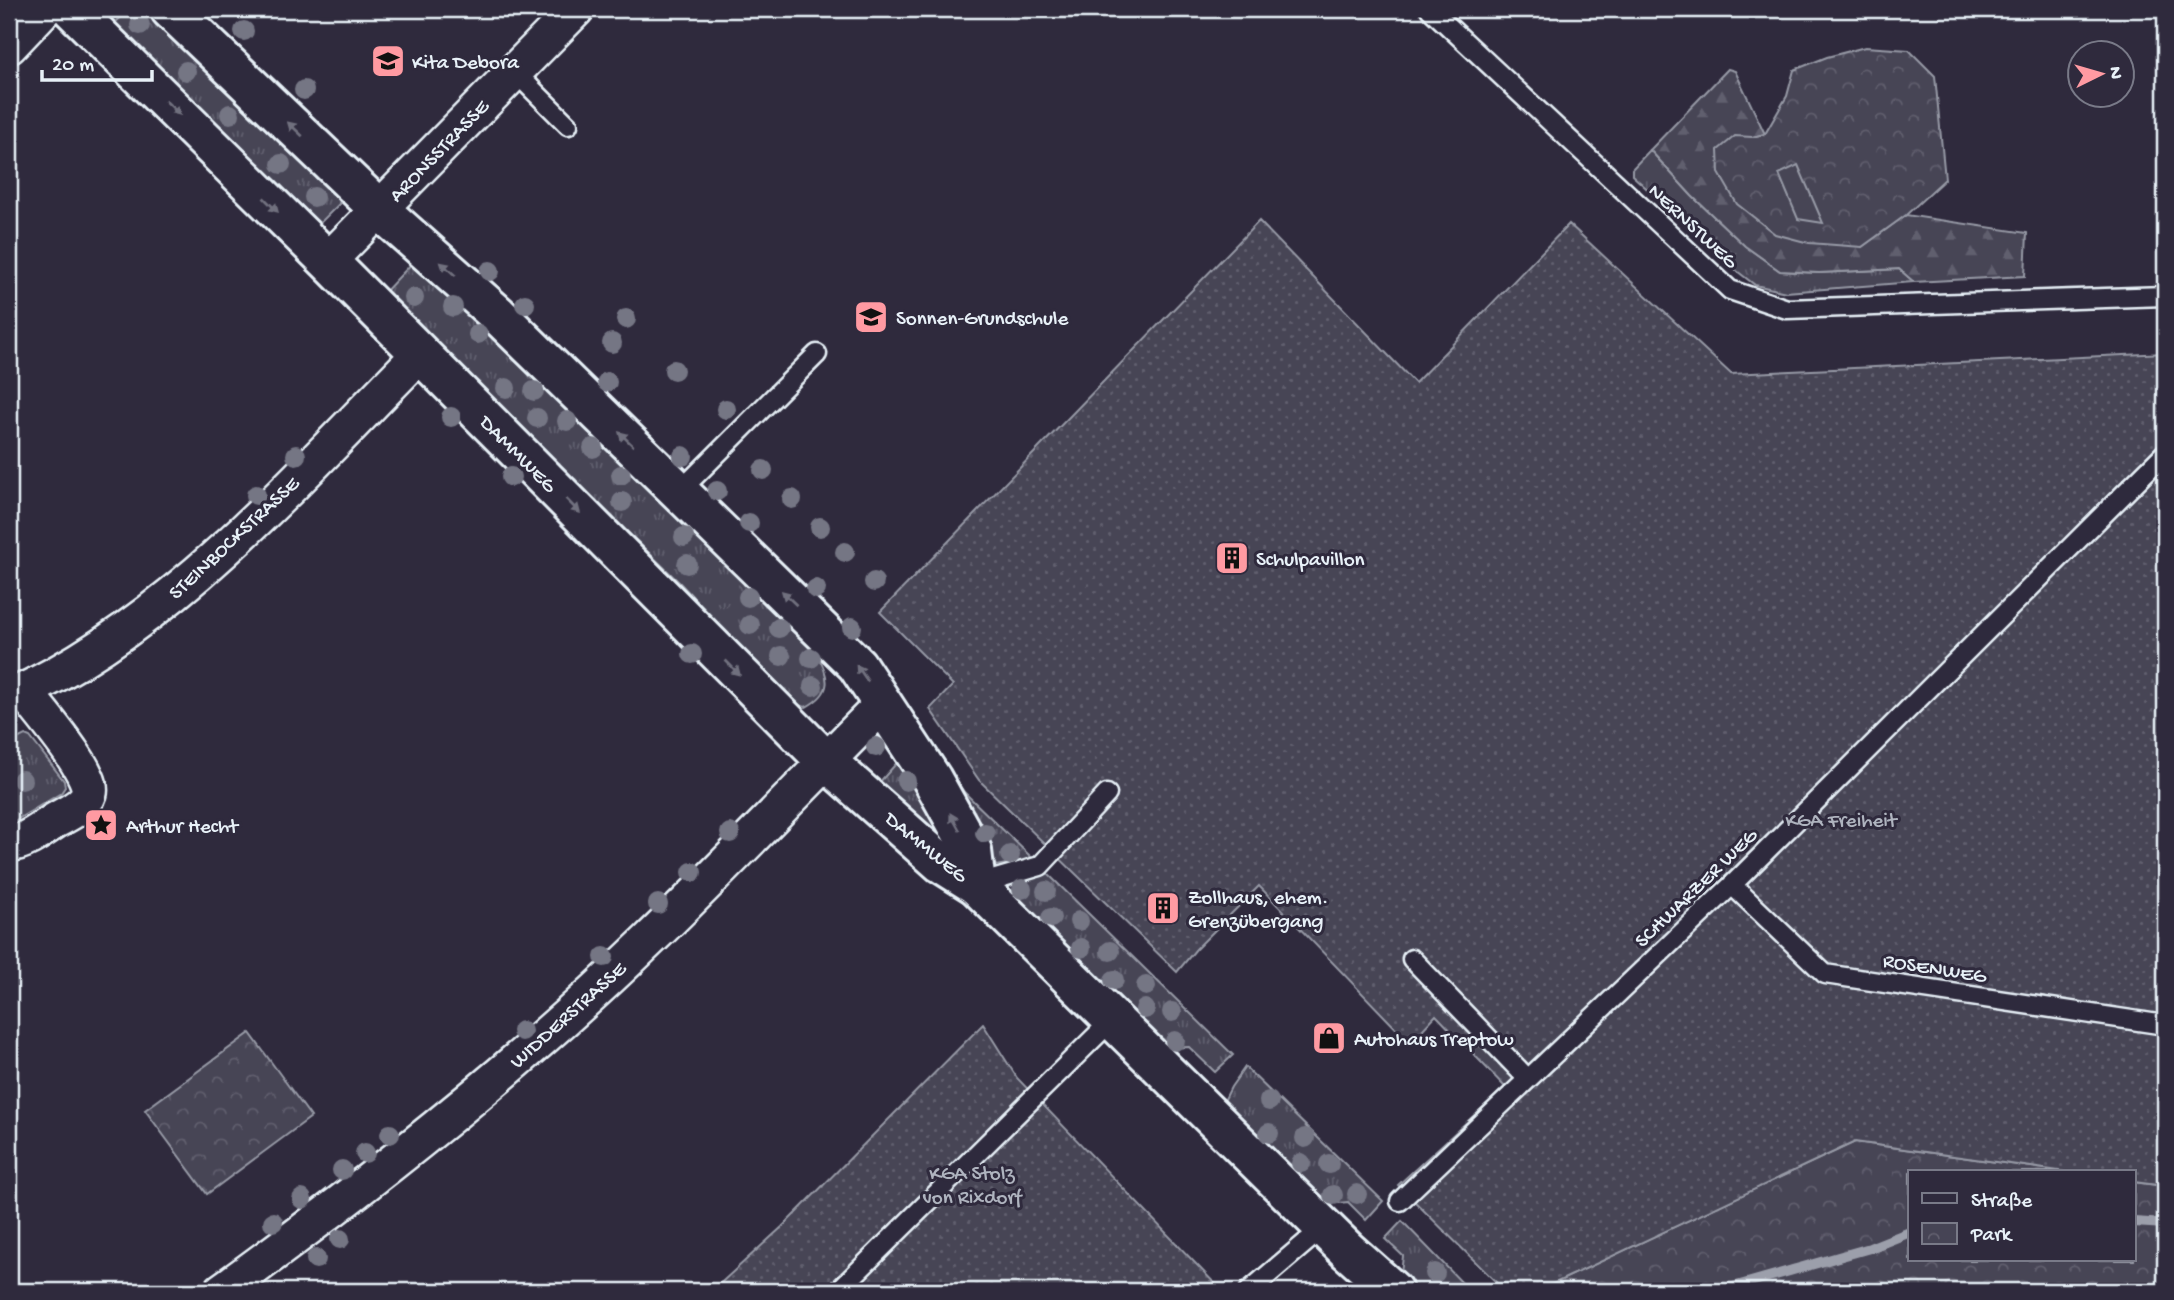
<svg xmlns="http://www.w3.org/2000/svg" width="2174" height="1300" font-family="'Gochi Hand',sans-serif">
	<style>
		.grass { fill: url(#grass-tufts); stroke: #979aa6; stroke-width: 2 }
		.forest { fill: url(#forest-firs); stroke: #979aa6; stroke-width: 2 }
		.park { fill: url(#park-crowns); stroke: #979aa6; stroke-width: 2 }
		.garden { fill: url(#garden-dots); stroke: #979aa6; stroke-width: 2 }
		.pitch { fill: #464455; stroke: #979aa6; stroke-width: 2 }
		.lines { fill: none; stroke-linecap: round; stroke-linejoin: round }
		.stream { stroke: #9c9fab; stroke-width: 10 }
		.service-casing { stroke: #e8f1f8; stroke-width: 23 }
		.minor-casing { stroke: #e8f1f8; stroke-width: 40 }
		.tertiary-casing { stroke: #e8f1f8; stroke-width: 44 }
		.service { stroke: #2f2a3d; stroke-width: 18 }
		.minor { stroke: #2f2a3d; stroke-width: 35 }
		.tertiary { stroke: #2f2a3d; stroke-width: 38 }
		.tree { fill: #757684 }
		.oneway { fill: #70707e }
		.labels { text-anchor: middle; stroke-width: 6; stroke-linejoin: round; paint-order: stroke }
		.poi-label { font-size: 21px; fill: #e8f1f8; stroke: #2f2a3d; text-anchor: start }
		.street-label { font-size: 21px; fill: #e8f1f8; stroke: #2f2a3d }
		.park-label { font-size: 21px; fill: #afb4bf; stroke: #2f2a3d }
	</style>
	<defs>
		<pattern id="grass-tufts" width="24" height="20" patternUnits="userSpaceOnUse" patternTransform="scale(1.75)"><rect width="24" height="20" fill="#464455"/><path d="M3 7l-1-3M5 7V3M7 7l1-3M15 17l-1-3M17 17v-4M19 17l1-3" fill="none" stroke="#615f6e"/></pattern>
		<pattern id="forest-firs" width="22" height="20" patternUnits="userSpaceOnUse" patternTransform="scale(1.75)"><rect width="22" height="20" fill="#464455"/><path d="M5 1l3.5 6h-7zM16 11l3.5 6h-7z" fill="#615f6e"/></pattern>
		<pattern id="park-crowns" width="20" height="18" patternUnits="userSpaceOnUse" patternTransform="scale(1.75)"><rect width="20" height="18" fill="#464455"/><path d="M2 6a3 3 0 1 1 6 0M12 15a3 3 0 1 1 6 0" fill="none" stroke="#615f6e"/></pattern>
		<pattern id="garden-dots" width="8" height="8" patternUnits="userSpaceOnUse" patternTransform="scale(1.75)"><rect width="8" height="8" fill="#464455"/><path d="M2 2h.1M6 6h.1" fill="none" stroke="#615f6e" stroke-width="1.8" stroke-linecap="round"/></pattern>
	</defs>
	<rect width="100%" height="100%" fill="#2f2a3d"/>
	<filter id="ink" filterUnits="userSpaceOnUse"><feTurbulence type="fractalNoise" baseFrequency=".0143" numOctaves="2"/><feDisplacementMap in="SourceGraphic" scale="14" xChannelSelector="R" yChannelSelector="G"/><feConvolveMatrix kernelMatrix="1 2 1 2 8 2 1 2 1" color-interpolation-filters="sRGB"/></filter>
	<g filter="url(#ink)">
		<!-- grass -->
		<g class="grass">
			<polygon points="129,9 148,9 337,193 340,199 339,204 320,223 317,225 111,27"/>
			<polygon points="1650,150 1692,196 1745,246 1780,271 1819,273 1899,269 1914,282 1786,292 1755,285 1737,271 1632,175 1632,169"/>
			<path d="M416,259L817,653C829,678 834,692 806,707L794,704L680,583L383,294Z"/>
			<polygon points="25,735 30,737 64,781 65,787 61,793 16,820 9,820 9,743"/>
			<polygon points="935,749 964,792 1033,859 996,866 979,839"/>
			<polygon points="903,756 960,855 877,785"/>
			<polygon points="1047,873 1233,1055 1215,1072 1189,1047 1170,1048 1040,921 1013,891 1017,881"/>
			<polygon points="1245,1067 1383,1201 1366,1220 1348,1202 1329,1204 1224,1101 1231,1087"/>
			<polygon points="1402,1221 1470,1291 1419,1291 1401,1274 1403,1256 1385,1239"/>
		</g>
		<!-- forest -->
		<polygon class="forest" points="1728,69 1735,71 1765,134 1752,137 1862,247 1906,215 2027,233 2025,276 1914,282 1899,269 1819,273 1780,271 1745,246 1692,196 1650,150"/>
		<!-- park -->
		<g class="park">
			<polygon points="1865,47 1909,50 1935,76 1945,179 1906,215 1862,247 1809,243 1775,234 1737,204 1719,173 1718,150 1735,136 1752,137 1765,134 1787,96 1794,70 1827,57"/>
			<polygon points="250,1033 311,1117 207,1194 145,1110"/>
			<polygon points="1855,1142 2066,1172 1910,1172 1910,1260 2134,1260 2134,1182 2165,1186 2165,1291 1538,1291"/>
		</g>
		<!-- garden -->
		<g class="garden">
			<polygon points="1259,221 1415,383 1569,224 1731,374 2165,353 2165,1186 2134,1182 2134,1172 2066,1172 1855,1142 1538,1291 1505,1291 1398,1185 1505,1087 1436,1015 1410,1043 1259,886 1196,949 1177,972 979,780 930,709 953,685 880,612"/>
			<polygon points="983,1024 1017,1078 1222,1291 712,1291 782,1227"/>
		</g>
		<!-- pitch -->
		<polygon class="pitch" points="1798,165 1823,223 1798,219 1779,174"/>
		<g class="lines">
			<!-- stream -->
			<g class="stream">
				<polyline points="2134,1222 2165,1224"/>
				<polyline points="1719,1291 1870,1248 1910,1232"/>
			</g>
			<!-- service casing -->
			<g class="service-casing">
				<g id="service">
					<polyline points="1430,9 1730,290 1787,309 2165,296"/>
					<polyline points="515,72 568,125"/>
					<polyline points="680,491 817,354"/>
					<polyline points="976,885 1040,866 1107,794"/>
					<polyline points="1732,885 1825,974 2165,1025"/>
					<polyline points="1412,959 1527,1078"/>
					<polyline points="1400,1201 1732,885 2165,453"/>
					<polyline points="838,1291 1112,1020"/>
					<polyline points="1249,1291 1324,1227"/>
				</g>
			</g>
			<!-- minor casing -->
			<g class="minor-casing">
				<g id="minor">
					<polyline points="9,46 44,9"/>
					<polyline points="328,261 576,9"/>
					<path d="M9,698C171,625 296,479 420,354"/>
					<path d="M9,844C26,842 41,830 56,820C67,814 85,806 89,793C95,774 37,709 24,691"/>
					<path d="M222,1291C370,1184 516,1069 648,941C728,864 804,783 883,704"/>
				</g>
			</g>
			<!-- tertiary casing -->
			<g class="tertiary-casing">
				<g id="tertiary">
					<polyline points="72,9 328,261 826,761 941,863 976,885 1348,1251 1393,1291"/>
					<polyline points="170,9 380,210 498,315 857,665 932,779 972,851 976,885"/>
				</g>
			</g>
			<!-- service -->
			<use href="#service" class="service"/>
			<!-- minor -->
			<use href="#minor" class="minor"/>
			<!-- tertiary -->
			<use href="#tertiary" class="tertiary"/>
		</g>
		<!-- trees -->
		<g class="tree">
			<circle cx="140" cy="25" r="10"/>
			<circle cx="244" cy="31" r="10"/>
			<circle cx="186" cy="71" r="10"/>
			<circle cx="304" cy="90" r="10"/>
			<circle cx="230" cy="114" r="10"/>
			<circle cx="281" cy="164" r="10"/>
			<circle cx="314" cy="197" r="10"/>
			<circle cx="490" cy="271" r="10"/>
			<circle cx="414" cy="298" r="10"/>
			<circle cx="525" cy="304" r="10"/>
			<circle cx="453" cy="307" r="10"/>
			<circle cx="626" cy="319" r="10"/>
			<circle cx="478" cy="334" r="10"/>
			<circle cx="612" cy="343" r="10"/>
			<circle cx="674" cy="370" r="10"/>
			<circle cx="607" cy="382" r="10"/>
			<circle cx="506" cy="388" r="10"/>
			<circle cx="534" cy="391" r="10"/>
			<circle cx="726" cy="409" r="10"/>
			<circle cx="451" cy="417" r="10"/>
			<circle cx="537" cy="418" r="10"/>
			<circle cx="567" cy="421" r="10"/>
			<circle cx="593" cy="448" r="10"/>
			<circle cx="296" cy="455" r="10"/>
			<circle cx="683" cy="456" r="10"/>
			<circle cx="763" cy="470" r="10"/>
			<circle cx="621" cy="475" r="10"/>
			<circle cx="511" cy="477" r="10"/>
			<circle cx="717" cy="491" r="10"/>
			<circle cx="256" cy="495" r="10"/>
			<circle cx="792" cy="499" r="10"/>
			<circle cx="622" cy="502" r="10"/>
			<circle cx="749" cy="523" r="10"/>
			<circle cx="820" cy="527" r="10"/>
			<circle cx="684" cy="537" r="10"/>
			<circle cx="845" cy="552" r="10"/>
			<circle cx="687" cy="564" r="10"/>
			<circle cx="874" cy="582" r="10"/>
			<circle cx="816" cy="589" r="10"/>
			<circle cx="748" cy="597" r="10"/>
			<circle cx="750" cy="625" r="10"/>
			<circle cx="852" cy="627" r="10"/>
			<circle cx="779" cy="628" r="10"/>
			<circle cx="692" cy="654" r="10"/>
			<circle cx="781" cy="656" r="10"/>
			<circle cx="811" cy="658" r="10"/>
			<circle cx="813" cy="686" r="10"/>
			<circle cx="876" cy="747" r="10"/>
			<circle cx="22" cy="780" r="10"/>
			<circle cx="906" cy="781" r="10"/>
			<circle cx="730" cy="833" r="10"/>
			<circle cx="985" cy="833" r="10"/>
			<circle cx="1010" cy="855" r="10"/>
			<circle cx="692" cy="872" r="10"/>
			<circle cx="1022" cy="889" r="10"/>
			<circle cx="1046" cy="891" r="10"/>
			<circle cx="658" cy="904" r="10"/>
			<circle cx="1051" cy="918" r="10"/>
			<circle cx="1079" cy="921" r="10"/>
			<circle cx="1081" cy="948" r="10"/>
			<circle cx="1110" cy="951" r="10"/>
			<circle cx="604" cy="957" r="10"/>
			<circle cx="1114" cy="980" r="10"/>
			<circle cx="1146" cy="986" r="10"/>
			<circle cx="1145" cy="1009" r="10"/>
			<circle cx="1172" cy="1012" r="10"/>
			<circle cx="522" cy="1031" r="10"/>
			<circle cx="1175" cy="1041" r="10"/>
			<circle cx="1269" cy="1101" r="10"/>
			<circle cx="1269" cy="1133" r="10"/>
			<circle cx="390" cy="1134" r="10"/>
			<circle cx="1305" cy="1138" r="10"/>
			<circle cx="365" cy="1153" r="10"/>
			<circle cx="1301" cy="1163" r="10"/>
			<circle cx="1329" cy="1164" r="10"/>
			<circle cx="342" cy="1170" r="10"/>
			<circle cx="1357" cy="1194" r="10"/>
			<circle cx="1333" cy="1195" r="10"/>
			<circle cx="302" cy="1199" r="10"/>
			<circle cx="273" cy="1222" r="10"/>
			<circle cx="340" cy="1239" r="10"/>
			<circle cx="316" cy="1259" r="10"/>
			<circle cx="1435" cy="1273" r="10"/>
		</g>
		<!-- one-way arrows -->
		<defs><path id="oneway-solid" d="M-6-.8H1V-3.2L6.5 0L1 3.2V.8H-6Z" transform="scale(1.75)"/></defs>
		<g class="oneway">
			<use href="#oneway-solid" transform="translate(173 108) rotate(44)"/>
			<use href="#oneway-solid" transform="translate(295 129) rotate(-137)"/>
			<use href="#oneway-solid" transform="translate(271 205) rotate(45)"/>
			<use href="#oneway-solid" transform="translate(448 269) rotate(-138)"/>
			<use href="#oneway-solid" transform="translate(626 439) rotate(-136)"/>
			<use href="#oneway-solid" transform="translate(573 506) rotate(45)"/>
			<use href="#oneway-solid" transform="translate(789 598) rotate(-136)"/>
			<use href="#oneway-solid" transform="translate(733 668) rotate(45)"/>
			<use href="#oneway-solid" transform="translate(862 673) rotate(-125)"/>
			<use href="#oneway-solid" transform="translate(955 822) rotate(-119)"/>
		</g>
	</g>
	<!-- icons -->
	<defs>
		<g id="school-square" transform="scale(1.75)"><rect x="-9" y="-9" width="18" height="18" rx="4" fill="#ff9aa2" stroke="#2f2a3d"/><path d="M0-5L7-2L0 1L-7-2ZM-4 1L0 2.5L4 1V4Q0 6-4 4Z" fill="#111"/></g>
		<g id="building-square" transform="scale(1.75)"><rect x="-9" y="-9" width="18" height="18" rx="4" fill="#ff9aa2" stroke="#2f2a3d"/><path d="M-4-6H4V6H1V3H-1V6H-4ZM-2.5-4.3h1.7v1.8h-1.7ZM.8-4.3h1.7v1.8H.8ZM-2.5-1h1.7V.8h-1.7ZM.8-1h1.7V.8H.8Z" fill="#111"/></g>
		<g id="sight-square" transform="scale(1.75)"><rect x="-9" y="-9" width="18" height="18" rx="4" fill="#ff9aa2" stroke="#2f2a3d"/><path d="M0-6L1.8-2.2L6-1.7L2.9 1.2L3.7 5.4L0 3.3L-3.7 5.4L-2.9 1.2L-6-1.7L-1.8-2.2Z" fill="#111"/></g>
		<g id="shop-square" transform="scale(1.75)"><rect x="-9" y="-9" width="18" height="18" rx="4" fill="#ff9aa2" stroke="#2f2a3d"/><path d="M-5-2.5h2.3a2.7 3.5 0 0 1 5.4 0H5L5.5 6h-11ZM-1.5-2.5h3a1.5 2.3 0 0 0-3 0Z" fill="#111"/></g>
	</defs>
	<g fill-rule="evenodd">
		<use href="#school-square" x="388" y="61"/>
		<use href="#school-square" x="871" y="317"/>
		<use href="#building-square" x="1232" y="558"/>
		<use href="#sight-square" x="101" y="825"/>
		<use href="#building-square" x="1163" y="908"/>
		<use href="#shop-square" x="1329" y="1038"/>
	</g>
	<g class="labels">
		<!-- poi labels -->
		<g class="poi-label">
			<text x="412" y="68">Kita Debora</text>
			<text x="896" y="324">Sonnen-Grundschule</text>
			<text x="1256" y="565">Schulpavillon</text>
			<text x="126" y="832">Arthur Hecht</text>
			<text x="1188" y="903">Zollhaus, ehem.<tspan x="1188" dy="24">Grenzübergang</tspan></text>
			<text x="1354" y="1045">Autohaus Treptow</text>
		</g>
		<!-- street labels -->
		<g class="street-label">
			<text transform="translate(438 150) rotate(-46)" y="7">ARONSSTRASSE</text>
			<text transform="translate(1694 225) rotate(43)" y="7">NERNSTWEG</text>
			<text transform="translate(519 453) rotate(45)" y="7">DAMMWEG</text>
			<text transform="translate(233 537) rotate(-43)" y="7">STEINBOCKSTRASSE</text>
			<text transform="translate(927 846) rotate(39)" y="7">DAMMWEG</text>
			<text transform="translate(1695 887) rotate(-44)" y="7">SCHWARZER WEG</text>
			<text transform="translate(1935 967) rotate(9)" y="7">ROSENWEG</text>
			<text transform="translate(567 1014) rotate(-42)" y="7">WIDDERSTRASSE</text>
		</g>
		<!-- park labels -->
		<g class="park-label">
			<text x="1841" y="826">KGA Freiheit</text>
			<text x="972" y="1179">KGA Stolz<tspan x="972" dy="24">von Rixdorf</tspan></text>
		</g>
	</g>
	<!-- margin -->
	<rect width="2174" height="1300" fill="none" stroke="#2f2a3d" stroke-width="35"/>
	<rect x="18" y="18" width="2139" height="1265" fill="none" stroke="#e8f1f8" stroke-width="2.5" filter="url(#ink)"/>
	<!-- legend -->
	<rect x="1908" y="1170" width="228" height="91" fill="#2f2a3d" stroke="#797a88" stroke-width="2"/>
	<rect x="1922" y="1193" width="35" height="10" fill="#2f2a3d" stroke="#797a88" stroke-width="2"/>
	<text x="1971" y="1206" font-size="21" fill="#e8f1f8">Straße</text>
	<rect x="1922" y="1223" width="35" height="21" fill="url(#park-crowns)" stroke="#797a88" stroke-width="2"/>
	<text x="1971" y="1240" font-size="21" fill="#e8f1f8">Park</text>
	<!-- north arrow -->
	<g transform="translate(2101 74) rotate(85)"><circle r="33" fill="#2f2a3d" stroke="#797a88" stroke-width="2"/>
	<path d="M0-5L12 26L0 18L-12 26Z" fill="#ff9aa2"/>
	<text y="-10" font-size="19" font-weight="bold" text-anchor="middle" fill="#e8f1f8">N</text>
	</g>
	<!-- scale -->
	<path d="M42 70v10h110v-10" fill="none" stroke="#e8f1f8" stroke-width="3.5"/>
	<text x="52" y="70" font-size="21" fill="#e8f1f8" stroke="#2f2a3d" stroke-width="5" paint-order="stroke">20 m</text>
</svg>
